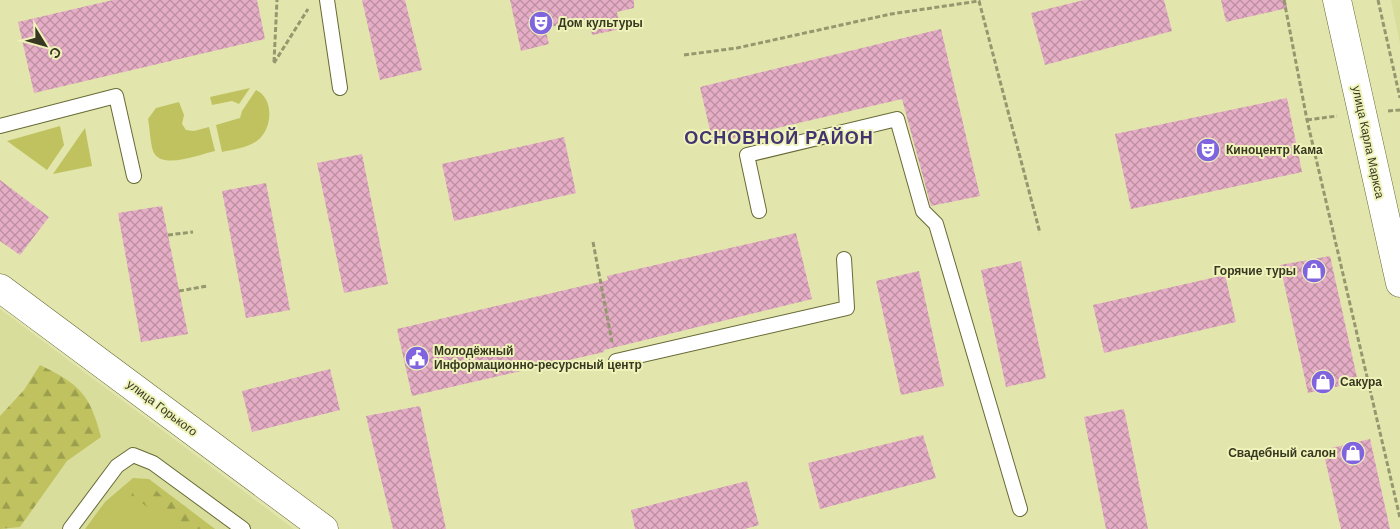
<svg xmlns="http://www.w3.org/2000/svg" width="1400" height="529" font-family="Helvetica,sans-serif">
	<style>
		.built { fill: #d9dd9c }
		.green { fill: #bfc25e }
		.forest { fill: url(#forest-firs) }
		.building { fill: url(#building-cross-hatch) }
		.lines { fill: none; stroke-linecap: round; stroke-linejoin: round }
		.lane-casing { stroke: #686a36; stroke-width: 16 }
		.street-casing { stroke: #686a36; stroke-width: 29 }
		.secondary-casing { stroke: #686a36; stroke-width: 29 }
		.path { stroke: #95986e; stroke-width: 3; stroke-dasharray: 5 2.5; stroke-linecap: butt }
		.lane { stroke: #fff; stroke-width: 14 }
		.street { stroke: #fff; stroke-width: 28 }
		.secondary { stroke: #fff; stroke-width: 28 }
		.labels { text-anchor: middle; stroke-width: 4; stroke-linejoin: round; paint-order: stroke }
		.poi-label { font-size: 12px; font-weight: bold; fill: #373821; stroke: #eff3ba; text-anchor: start }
		.street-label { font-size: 12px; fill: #373821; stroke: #eff3ba }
		.district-label { font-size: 18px; font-weight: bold; letter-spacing: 1px; fill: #413470; stroke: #eff3ba }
	</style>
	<defs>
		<pattern id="forest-firs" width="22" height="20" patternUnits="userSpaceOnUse" patternTransform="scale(1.25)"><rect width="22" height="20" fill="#bfc25e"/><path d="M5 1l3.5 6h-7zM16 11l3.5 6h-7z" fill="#9c9f4d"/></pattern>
		<pattern id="building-cross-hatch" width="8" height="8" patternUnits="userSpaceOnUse" patternTransform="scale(1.25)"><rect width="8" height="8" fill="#e6adc6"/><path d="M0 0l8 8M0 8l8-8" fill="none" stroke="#bb8ea0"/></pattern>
	</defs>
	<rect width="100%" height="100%" fill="#e2e6ad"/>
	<!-- built -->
	<g class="built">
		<polygon points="1391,0 1400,0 1400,44"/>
		<polygon points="0,309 294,529 0,529"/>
	</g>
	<!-- green -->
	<g class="green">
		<polygon points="250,88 239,104 232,101 212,105 210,97"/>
		<path d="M256,90C274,98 273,128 258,140C248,148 234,149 222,152L216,125L240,118L242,111Z"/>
		<path d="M179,102L184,115L182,124L186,130L194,131L209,127L215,151C200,154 161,171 153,151C150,141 150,129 148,119L156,108Z"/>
		<polygon points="60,126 64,145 47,170 7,141"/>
		<polygon points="85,128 92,166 53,174"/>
		<polygon points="133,478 149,479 215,529 85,529 105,502"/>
	</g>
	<!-- forest -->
	<g class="forest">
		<path d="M40,365C79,384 90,394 101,437L67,461L20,527L0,529V416L24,390Z"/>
		<polygon points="140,484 154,488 165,500 185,506 203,529 176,528 165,514 150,509 131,495"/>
	</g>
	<!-- building -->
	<g class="building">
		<polygon points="113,0 257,0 265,39 34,93 18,22"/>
		<polygon points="362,0 405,0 422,70 380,80"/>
		<polygon points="510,0 634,0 634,8 617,12 621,29 592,35 588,19 545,28 549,44 521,51"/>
		<polygon points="1084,0 1164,0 1172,31 1045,65 1031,13"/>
		<polygon points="1221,0 1286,0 1287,8 1226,22"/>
		<polygon points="941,29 980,196 931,206 902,99 713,143 700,87"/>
		<polygon points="1287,98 1302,172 1131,209 1115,134"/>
		<polygon points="564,137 576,193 454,221 442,164"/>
		<polygon points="362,154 388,284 344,293 317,163"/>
		<polygon points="0,180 49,217 20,255 0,241"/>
		<polygon points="266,183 290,310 246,318 222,191"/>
		<polygon points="162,206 188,334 141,342 118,213"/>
		<polygon points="796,233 812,299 604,350 604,352 412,396 397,329 608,280 607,276"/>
		<polygon points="1330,256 1358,382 1308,393 1280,265"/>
		<polygon points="1021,261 1046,378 1006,387 981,270"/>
		<polygon points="919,271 944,386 901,395 876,281"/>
		<polygon points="1225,275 1236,322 1104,353 1093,305"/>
		<polygon points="330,369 340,410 252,432 242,391"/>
		<polygon points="420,406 446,529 393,529 366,416"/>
		<polygon points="1124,409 1131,443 1148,529 1106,529 1084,417"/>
		<polygon points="923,435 936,478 820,509 808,463"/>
		<polygon points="1370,439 1390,529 1341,529 1323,450"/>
		<polygon points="747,481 759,525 745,529 635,529 631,510"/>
	</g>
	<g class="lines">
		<!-- lane casing -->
		<g class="lane-casing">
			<g id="lane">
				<polyline points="327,0 340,88"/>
				<polyline points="0,126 116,96 134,176"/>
				<polyline points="759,211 747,155 897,119 923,211 936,224 1020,509"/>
				<polyline points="616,361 847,308 844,259"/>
				<polyline points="70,529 117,466 133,455 153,463 243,529"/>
			</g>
		</g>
		<!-- street casing -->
		<g class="street-casing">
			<polyline id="street" points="0,288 324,529"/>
		</g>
		<!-- secondary casing -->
		<g class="secondary-casing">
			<polyline id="secondary" points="1337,0 1400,283"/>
		</g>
		<!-- path -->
		<g class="path">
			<polyline points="1284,0 1307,120 1400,518"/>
			<polyline points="1378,0 1400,98"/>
			<polyline points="684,55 737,48 891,14 979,1 1040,233"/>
			<polyline points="274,62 277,0"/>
			<polyline points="274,63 308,9"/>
			<polyline points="1388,111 1400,110"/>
			<polyline points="1307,120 1337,116"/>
			<polyline points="168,235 193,232"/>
			<polyline points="593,242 612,342"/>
			<polyline points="179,291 207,286"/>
		</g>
		<!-- lane -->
		<use href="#lane" class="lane"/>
		<!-- street -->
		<use href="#street" class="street"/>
		<!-- secondary -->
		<use href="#secondary" class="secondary"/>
	</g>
	<!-- icons -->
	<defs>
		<g id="theatre-disc" transform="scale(1.25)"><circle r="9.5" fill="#8063de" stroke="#eff3ba"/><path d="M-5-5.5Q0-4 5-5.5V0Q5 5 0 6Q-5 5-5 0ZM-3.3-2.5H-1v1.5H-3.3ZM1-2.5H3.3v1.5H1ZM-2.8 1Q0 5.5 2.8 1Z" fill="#fff"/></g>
		<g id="shop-disc" transform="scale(1.25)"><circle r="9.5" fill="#8063de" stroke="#eff3ba"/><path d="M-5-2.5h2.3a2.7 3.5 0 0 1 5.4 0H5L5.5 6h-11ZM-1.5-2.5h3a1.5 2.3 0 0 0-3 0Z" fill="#fff"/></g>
		<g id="civic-disc" transform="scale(1.25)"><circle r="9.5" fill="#8063de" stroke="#eff3ba"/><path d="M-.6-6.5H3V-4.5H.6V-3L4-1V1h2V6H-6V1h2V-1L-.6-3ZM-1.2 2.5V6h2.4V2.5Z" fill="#fff"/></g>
	</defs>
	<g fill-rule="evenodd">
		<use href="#theatre-disc" x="541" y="23"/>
		<use href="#theatre-disc" x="1208" y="150"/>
		<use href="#shop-disc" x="1314" y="271"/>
		<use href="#civic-disc" x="417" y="358"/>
		<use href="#shop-disc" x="1323" y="382"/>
		<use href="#shop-disc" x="1353" y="453"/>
	</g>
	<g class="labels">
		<!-- poi labels -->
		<g class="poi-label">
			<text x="558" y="27">Дом культуры</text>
			<text x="1226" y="154">Киноцентр Кама</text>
			<text x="1296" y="275" text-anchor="end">Горячие туры</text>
			<text x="434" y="355">Молодёжный<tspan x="434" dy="14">Информационно-ресурсный центр</tspan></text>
			<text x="1340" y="386">Сакура</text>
			<text x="1336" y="457" text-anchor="end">Свадебный салон</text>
		</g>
		<!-- street labels -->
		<g class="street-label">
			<text transform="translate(1368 142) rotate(78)" y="4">улица Карла Маркса</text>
			<text transform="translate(162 408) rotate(37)" y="4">улица Горького</text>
		</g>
		<!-- district labels -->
		<g class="district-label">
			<text x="779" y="144">ОСНОВНОЙ РАЙОН</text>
		</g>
	</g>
	<!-- north arrow -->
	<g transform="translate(45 45) rotate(127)" stroke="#eff3ba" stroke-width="4" paint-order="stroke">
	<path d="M0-4L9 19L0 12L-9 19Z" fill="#373821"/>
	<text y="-8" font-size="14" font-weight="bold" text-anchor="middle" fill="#373821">С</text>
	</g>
</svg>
